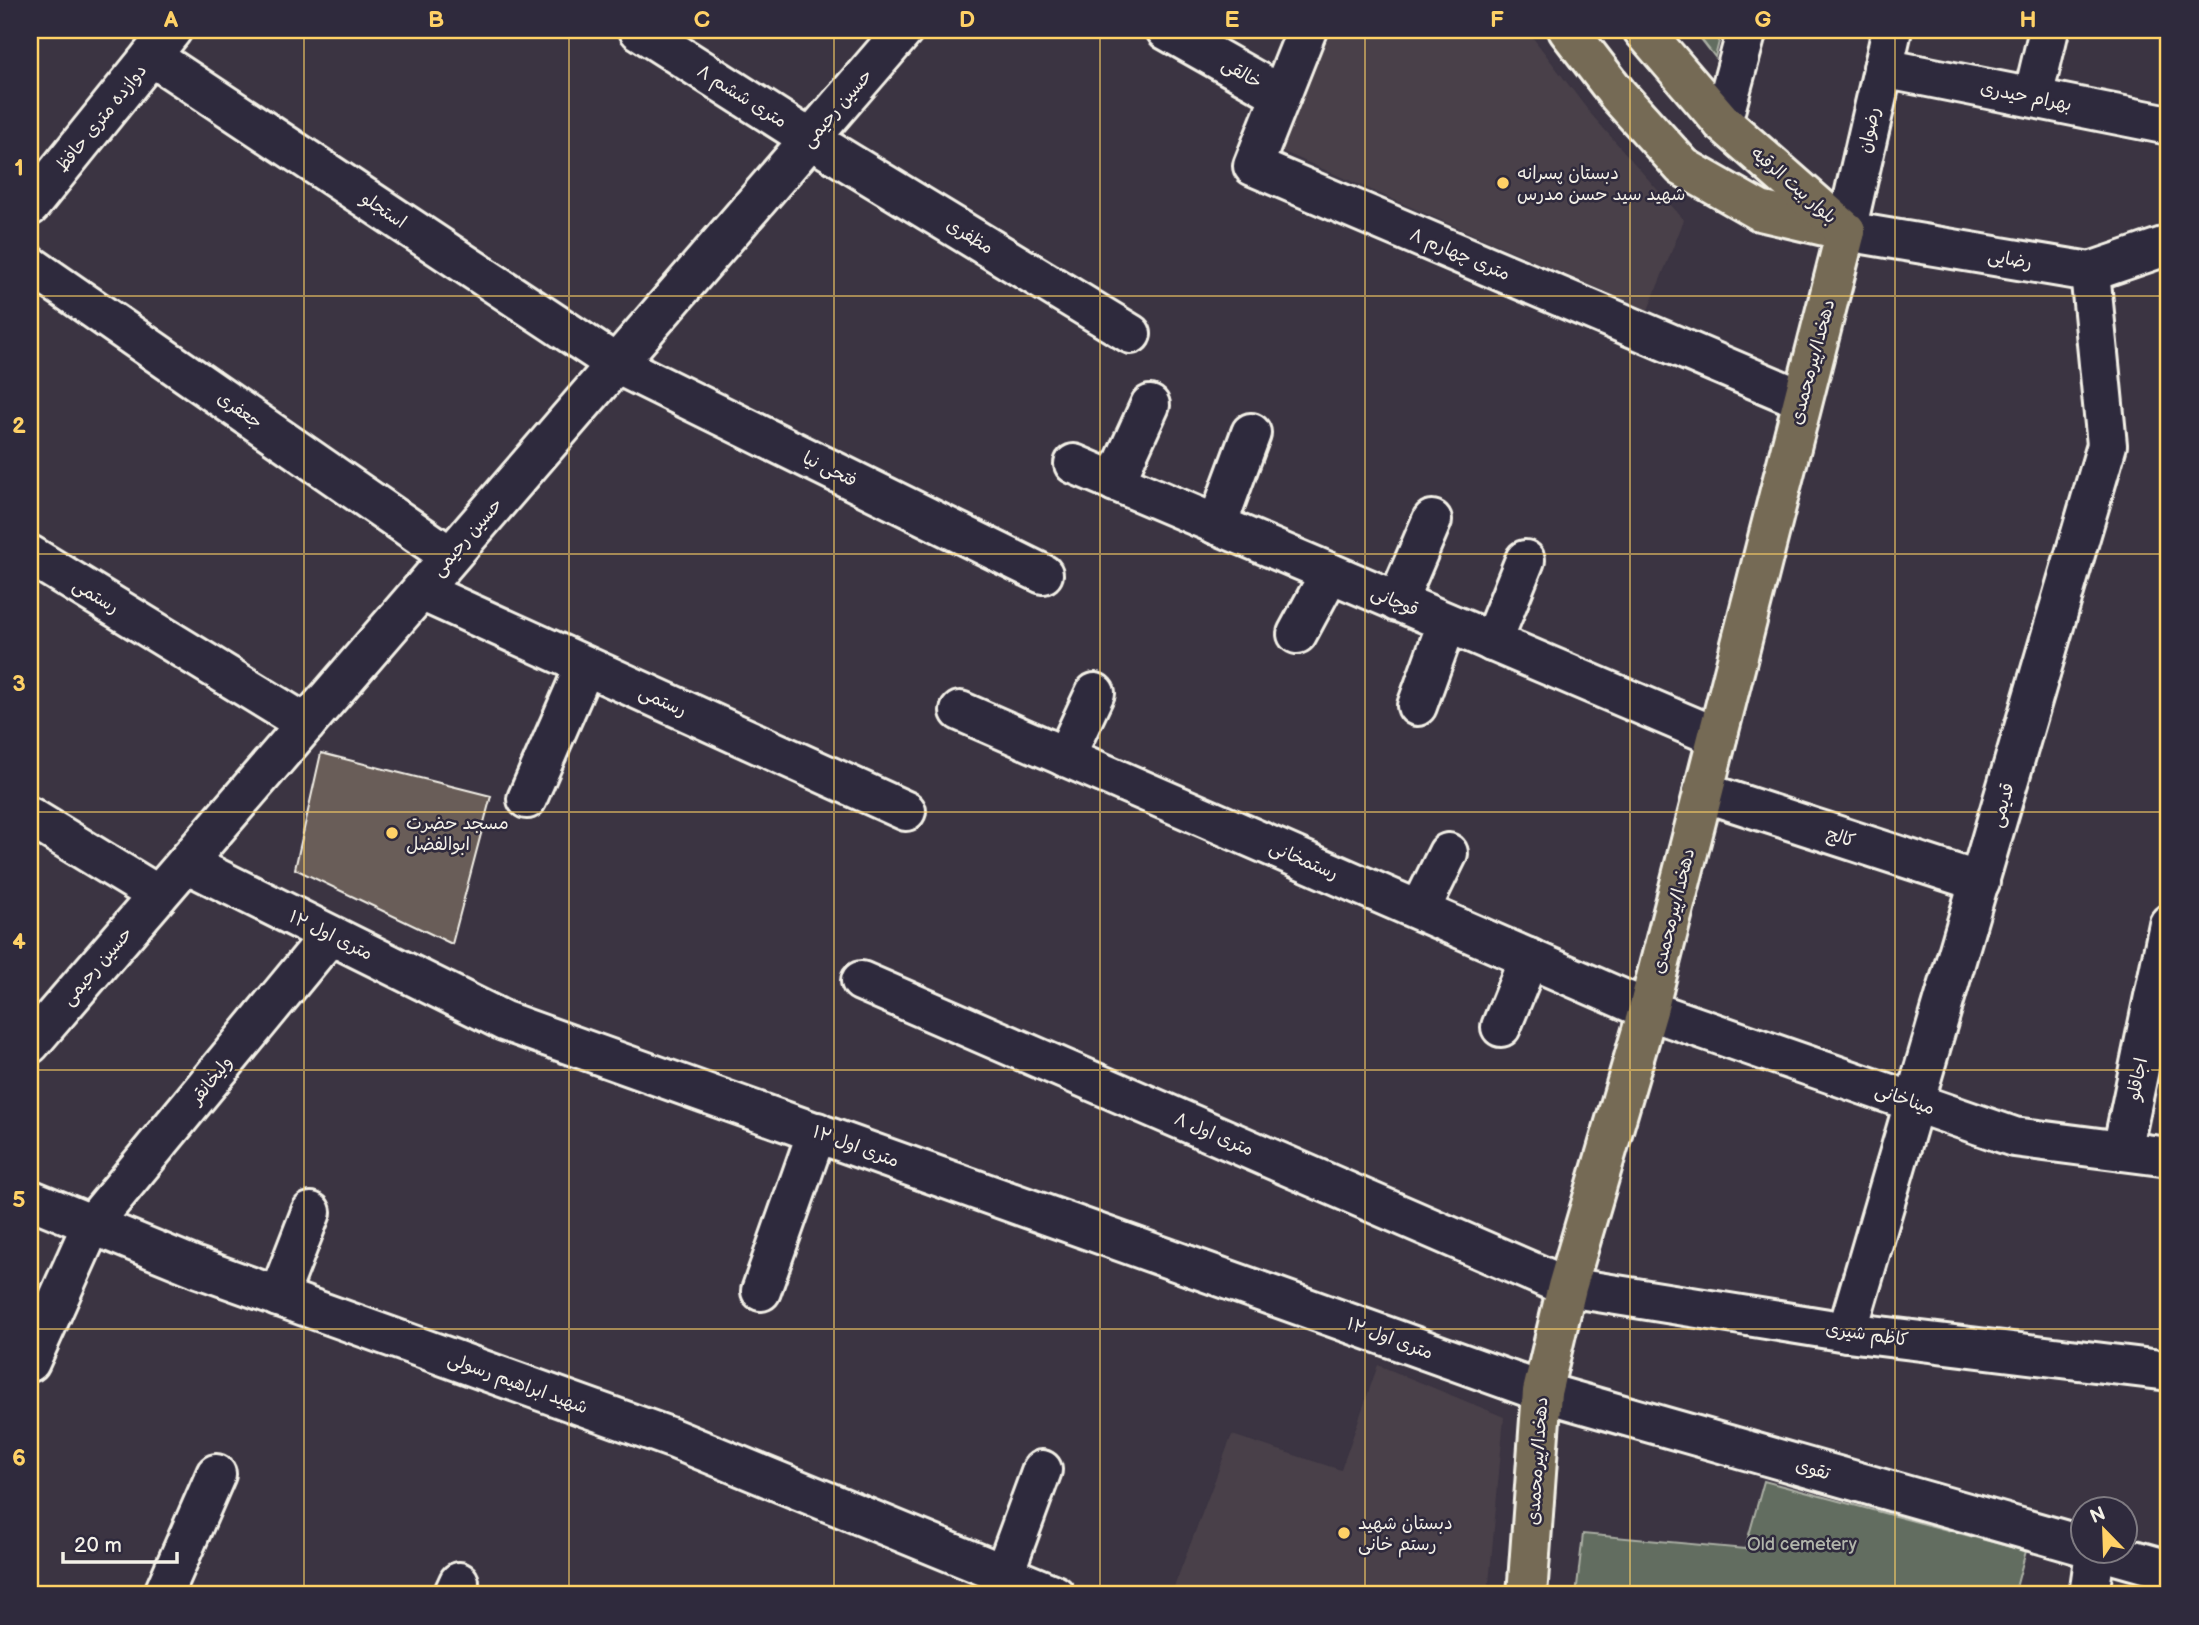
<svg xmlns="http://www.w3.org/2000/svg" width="2199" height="1625" font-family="'Balsamiq Sans','Playpen Sans Arabic',sans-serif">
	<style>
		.built { fill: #494049 }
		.green { fill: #626d61; stroke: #abafa4; stroke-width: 2 }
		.building { fill: #695d58; stroke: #f4f1e8; stroke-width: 2 }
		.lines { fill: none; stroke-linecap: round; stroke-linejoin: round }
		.minor-casing { stroke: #f4f1e8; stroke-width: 44 }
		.major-casing { stroke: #f4f1e8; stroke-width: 44 }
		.minor { stroke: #2f2a3d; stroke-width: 38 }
		.major { stroke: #756a55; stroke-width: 38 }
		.grid { fill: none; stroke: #ffd166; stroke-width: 2; stroke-opacity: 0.55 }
		.poi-dot { fill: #ffd166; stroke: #2f2a3d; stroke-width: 2.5 }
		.labels { text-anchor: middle; stroke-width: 5; stroke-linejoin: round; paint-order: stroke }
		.street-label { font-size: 18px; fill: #f4f1e8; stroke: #2f2a3d }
		.poi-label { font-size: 18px; fill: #f4f1e8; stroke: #2f2a3d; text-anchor: start }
		.park-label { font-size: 18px; fill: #b2b6ab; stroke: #2f2a3d }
		.neatline { fill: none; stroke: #ffd166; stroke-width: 2.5 }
		.grid-label { font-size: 23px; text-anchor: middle; font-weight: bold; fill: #ffd166 }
	</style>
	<rect width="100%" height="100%" fill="#3b3442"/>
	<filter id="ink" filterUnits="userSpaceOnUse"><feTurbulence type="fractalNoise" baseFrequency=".0143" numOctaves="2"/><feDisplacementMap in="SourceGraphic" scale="14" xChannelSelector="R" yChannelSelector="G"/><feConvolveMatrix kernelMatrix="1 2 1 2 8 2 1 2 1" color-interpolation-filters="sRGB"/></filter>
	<g filter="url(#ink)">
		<!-- built -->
		<g class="built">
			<polygon points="1324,30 1527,30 1590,113 1684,220 1648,310 1272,147"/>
			<polygon points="1378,1365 1504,1417 1488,1595 1171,1595 1232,1435 1341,1470"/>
		</g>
		<!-- green -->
		<g class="green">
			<polygon points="1694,30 1722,30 1715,57"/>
			<polygon points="1764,1481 2026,1551 2014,1595 1576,1595 1583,1534 1745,1549"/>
		</g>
		<!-- building -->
		<polygon class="building" points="321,753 491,796 452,944 295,869"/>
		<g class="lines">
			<!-- minor casing -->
			<g class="minor-casing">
				<g id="minor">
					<polyline points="639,30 810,139 1131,334"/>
					<polyline points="1166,30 1281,95"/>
					<polyline points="1307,30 1253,166 1801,399"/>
					<polyline points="1892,30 1846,231 2090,272 2169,245"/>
					<polyline points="151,56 616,364 1043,574"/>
					<polyline points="1883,68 2169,125"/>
					<polyline points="2033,97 2049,30"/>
					<polyline points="1722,122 1747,30"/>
					<polyline points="30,206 172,30"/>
					<polyline points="30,265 450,556"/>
					<polyline points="1074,464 1717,737"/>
					<polyline points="1115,482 1150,405"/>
					<polyline points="1217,525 1251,433"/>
					<polyline points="30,555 306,724"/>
					<polyline points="421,591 906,811"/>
					<polyline points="1397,602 1432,520"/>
					<polyline points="1297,634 1330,573"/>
					<polyline points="1492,642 1525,560"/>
					<polyline points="1417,706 1447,623"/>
					<polyline points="960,711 1648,1010 2014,1137 2169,1157"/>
					<polyline points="1065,757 1095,693"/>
					<polyline points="1703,792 1980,882"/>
					<polyline points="527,799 585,666"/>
					<polyline points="30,817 158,895"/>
					<polyline points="186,863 504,1021 1542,1392 2084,1546"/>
					<polyline points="1420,910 1448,853"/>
					<polyline points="861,981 1567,1287 1847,1332 2169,1371"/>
					<polyline points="1501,1027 1529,958"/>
					<polyline points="30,1044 904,30"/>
					<polyline points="2122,1151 2169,924"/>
					<polyline points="30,1199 196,1267 672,1438 1055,1595"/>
					<polyline points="761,1291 817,1132"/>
					<polyline points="278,1297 311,1212"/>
					<polyline points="1847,1332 2107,445 2090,272"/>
					<polyline points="30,1362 92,1224 330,935"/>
					<polyline points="2105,1552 2169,1570"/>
					<polyline points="163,1595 216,1474"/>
					<polyline points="453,1595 459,1582"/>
					<polyline points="996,1595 1042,1470"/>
					<polyline points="2089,1595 2095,1552"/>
				</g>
			</g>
			<!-- major casing -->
			<g class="major-casing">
				<g id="major">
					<polyline points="1568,30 1618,95 1683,167 1760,211 1846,231"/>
					<polyline points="1643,30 1722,122 1845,230"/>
					<polyline points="1527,1595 1542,1392 1567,1287 1648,1010 1846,231"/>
				</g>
			</g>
			<!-- minor -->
			<use href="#minor" class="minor"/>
			<!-- major -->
			<use href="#major" class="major"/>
		</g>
	</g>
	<!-- grid -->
	<path class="grid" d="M304,30V1595M569,30V1595M834,30V1595M1100,30V1595M1365,30V1595M1630,30V1595M1895,30V1595M30,296H2169M30,554H2169M30,812H2169M30,1070H2169M30,1329H2169"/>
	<!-- markers -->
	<g class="poi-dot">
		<circle cx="1503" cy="183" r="7"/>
		<circle cx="392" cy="833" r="7"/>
		<circle cx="1344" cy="1533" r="7"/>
	</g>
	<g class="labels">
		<!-- street labels -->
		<g class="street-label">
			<text transform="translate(1242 73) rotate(30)" y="6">خالقی</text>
			<text transform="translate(742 96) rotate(32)" y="6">۸ متری ششم</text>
			<text transform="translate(2026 96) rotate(11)" y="6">بهرام حیدری</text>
			<text transform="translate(837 108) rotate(-49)" y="6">حسین رحیمی</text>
			<text transform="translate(101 118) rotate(-51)" y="6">دوازده متری حافظ</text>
			<text transform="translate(1869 130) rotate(-78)" y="6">رضوان</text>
			<text transform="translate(1794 185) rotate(41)" y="6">بلوار بیت الرقیه</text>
			<text transform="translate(384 210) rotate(34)" y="6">استجلو</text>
			<text transform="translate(970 236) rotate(31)" y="6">مظفری</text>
			<text transform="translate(1460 254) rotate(23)" y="6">۸ متری چهارم</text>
			<text transform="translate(2010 259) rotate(10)" y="6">رضایی</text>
			<text transform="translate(1812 362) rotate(-75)" y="6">دهخدا/پیرمحمدی</text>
			<text transform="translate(240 410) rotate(35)" y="6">جعفری</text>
			<text transform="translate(830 469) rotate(26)" y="6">فتحی نیا</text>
			<text transform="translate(467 537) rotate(-49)" y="6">حسین رحیمی</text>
			<text transform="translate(96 596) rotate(31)" y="6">رستمی</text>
			<text transform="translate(1395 601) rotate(23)" y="6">قوچانی</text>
			<text transform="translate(663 701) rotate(24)" y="6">رستمی</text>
			<text transform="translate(2002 805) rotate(-74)" y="6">قدیمی</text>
			<text transform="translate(1841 837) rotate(18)" y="6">کالج</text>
			<text transform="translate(1304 860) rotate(23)" y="6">رستمخانی</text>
			<text transform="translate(1673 911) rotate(-76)" y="6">دهخدا/پیرمحمدی</text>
			<text transform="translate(331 935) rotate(26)" y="6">۱۲ متری اول</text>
			<text transform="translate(97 966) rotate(-49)" y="6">حسین رحیمی</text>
			<text transform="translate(2137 1079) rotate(-78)" y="6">اجاقلو</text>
			<text transform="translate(211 1080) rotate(-51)" y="6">ولیخانقر</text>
			<text transform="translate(1905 1099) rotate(19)" y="6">میناخانی</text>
			<text transform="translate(1214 1134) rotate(23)" y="6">۸ متری اول</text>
			<text transform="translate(856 1146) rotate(20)" y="6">۱۲ متری اول</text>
			<text transform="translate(1867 1334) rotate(8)" y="6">کاظم شیری</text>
			<text transform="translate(1390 1338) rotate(20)" y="6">۱۲ متری اول</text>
			<text transform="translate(518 1383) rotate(20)" y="6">شهید ابراهیم رسولی</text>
			<text transform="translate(1537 1461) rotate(-86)" y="6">دهخدا/پیرمحمدی</text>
			<text transform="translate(1813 1469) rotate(16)" y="6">تقوی</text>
		</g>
		<!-- poi labels -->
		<g class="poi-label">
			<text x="1517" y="179">دبستان پسرانه<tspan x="1517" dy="21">شهید سید حسن مدرس</tspan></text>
			<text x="406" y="829">مسجد حضرت<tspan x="406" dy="21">ابوالفضل</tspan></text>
			<text x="1358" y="1529">دبستان شهید<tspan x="1358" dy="21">رستم خانی</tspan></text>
		</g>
		<!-- park labels -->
		<g class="park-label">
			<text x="1802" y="1550">Old cemetery</text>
		</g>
	</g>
	<!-- margin -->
	<rect width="2199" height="1625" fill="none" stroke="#2f2a3d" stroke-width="77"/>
	<!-- north arrow -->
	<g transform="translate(2104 1530) rotate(337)"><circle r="33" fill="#2f2a3d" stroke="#7e7a81" stroke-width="2"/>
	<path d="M0-5L12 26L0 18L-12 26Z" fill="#ffd166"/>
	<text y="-10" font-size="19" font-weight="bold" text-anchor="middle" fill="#f4f1e8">N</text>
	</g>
	<!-- scale -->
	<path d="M63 1552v10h114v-10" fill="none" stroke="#f4f1e8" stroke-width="3.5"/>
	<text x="74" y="1552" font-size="21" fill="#f4f1e8" stroke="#2f2a3d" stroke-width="5" paint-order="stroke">20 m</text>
	<rect x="38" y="38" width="2122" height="1548" class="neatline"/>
	<g class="grid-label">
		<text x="171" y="27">A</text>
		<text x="436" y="27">B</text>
		<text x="702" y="27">C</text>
		<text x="967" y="27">D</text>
		<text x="1232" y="27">E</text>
		<text x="1497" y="27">F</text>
		<text x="1763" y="27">G</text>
		<text x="2028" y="27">H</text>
		<text x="19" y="175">1</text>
		<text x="19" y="433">2</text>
		<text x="19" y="691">3</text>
		<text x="19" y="949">4</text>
		<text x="19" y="1207">5</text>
		<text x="19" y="1465">6</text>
	</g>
</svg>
